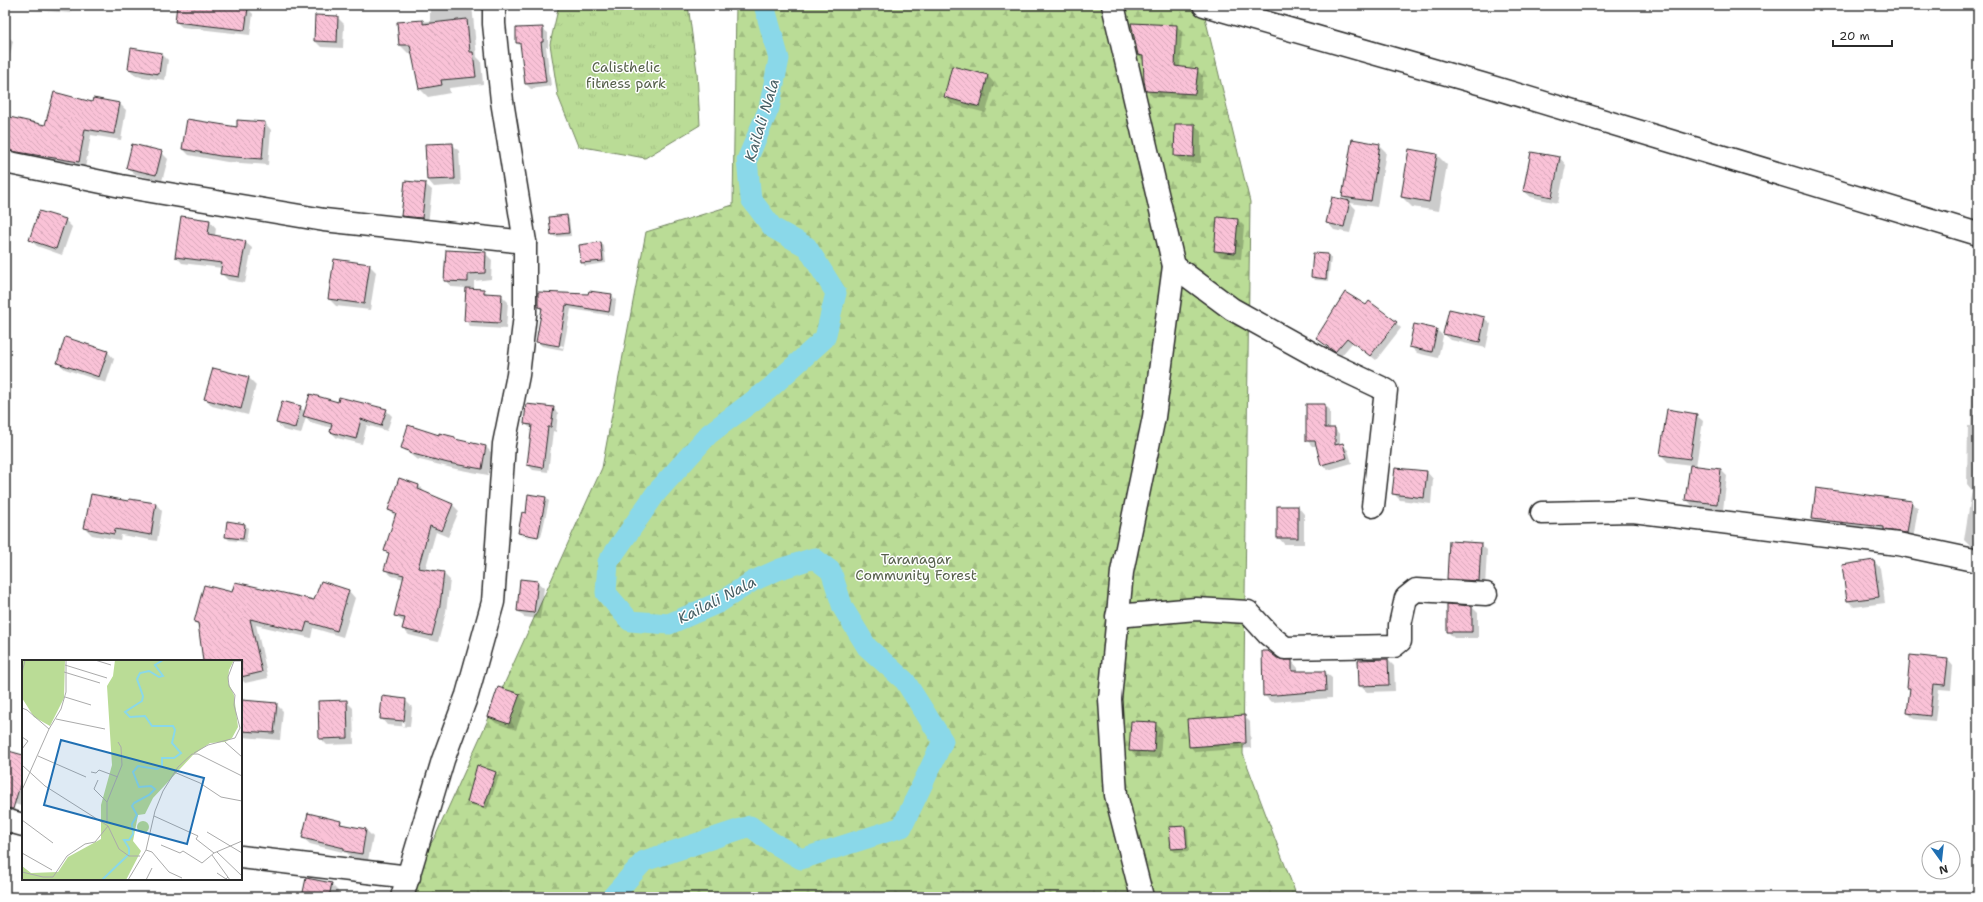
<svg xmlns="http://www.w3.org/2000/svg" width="1983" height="902" font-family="'Shantell Sans',sans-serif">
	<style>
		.forest { fill: url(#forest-firs); stroke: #728460 }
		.park { fill: url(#park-tufts); stroke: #728460 }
		.shadow { fill: #0003; fill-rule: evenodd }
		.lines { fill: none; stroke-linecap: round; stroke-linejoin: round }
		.canal { stroke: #8ad8e9; stroke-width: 21 }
		.building { fill: url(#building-back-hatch); stroke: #2b2b2b }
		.minor-casing { stroke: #2b2b2b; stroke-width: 25 }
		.minor { stroke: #fff; stroke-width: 22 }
		.labels { text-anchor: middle; stroke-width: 3; stroke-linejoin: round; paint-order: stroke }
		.park-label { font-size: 14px; fill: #56604b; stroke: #fff }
		.water-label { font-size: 15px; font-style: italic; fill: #485f64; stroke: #fff }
		.inset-river { fill: none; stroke: #8ad8e9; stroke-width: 2 }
		.inset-road { fill: none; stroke: #aaa; stroke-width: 1 }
		.view { fill: #1f6fb2; fill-opacity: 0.15; stroke: #1f6fb2; stroke-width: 2 }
		.inset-edge { fill: none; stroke: #2b2b2b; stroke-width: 2 }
	</style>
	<defs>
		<pattern id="forest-firs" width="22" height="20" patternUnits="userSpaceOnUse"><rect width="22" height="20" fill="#badc96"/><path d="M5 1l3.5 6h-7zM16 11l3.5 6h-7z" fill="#a0bd81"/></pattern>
		<pattern id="park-tufts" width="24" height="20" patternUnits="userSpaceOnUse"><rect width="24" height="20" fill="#badc96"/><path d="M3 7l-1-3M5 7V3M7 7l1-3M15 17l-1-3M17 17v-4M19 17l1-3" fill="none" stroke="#a0bd81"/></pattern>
		<pattern id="building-back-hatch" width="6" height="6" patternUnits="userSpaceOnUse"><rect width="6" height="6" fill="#fac2d7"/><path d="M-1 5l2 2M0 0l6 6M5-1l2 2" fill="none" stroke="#d6a7b9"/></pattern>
	</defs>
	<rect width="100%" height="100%" fill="#fff"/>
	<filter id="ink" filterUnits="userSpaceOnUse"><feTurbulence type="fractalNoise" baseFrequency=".025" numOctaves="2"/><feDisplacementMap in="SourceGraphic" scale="8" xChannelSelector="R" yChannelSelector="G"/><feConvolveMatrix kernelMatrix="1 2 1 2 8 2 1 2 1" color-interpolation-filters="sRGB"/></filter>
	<g filter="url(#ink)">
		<!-- forest -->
		<polygon class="forest" points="736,5 1202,5 1250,202 1243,754 1297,897 397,897 435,837 602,468 646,232 733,205"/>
		<!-- park -->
		<polygon class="park" points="559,5 688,5 697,72 700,125 645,158 578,146 558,96 550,44"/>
		<!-- shadow -->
		<g class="shadow">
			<polygon points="24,5 71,5 71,13 46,11"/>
			<polygon points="178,5 220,5 248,9 253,14 250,35 182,27 176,22"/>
			<polygon points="430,5 472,5 477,57 481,61 483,84 449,88 450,93 428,97 420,89 413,53 408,53 400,45 399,23 430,21"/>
			<polygon points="337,17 344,24 343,48 321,47 315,41"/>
			<polygon points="1177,26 1182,32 1180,68 1197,70 1203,76 1201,99 1153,97 1147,91 1144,61 1138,55"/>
			<polygon points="542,28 548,33 548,47 546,47 551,86 531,89 526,84 521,47 517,43"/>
			<polygon points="5,34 13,41 7,69 5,68"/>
			<polygon points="161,53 168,60 165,80 136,76 129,69"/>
			<polygon points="953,67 988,76 994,83 986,113 952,104 945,97"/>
			<polygon points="93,103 120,104 126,110 121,140 91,135 85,168 5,154 5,117 46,127"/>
			<polygon points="265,123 271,130 268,165 227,162 189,155 183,149 238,128"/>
			<polygon points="1195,125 1201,132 1201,163 1182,162 1175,156"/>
			<polygon points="452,144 459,151 461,185 434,187 428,180"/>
			<polygon points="1379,145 1386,152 1377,207 1350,203 1356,209 1350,233 1334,230 1328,223 1349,202 1343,196"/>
			<polygon points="161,152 168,159 162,181 134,174 127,168"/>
			<polygon points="1437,155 1447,165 1439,211 1412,207 1402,197"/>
			<polygon points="1560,158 1566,165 1558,203 1531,197 1524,191"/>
			<polygon points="425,184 432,190 428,224 409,222 402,216"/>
			<polygon points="566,216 569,219 571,236 555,237 552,234"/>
			<polygon points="65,220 72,227 62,255 37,246 30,240"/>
			<polygon points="1238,220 1244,226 1241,259 1221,257 1215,251"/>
			<polygon points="210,221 216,228 215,236 245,242 252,248 245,283 228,280 221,273 222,268 182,263 176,256"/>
			<polygon points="601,243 604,246 606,263 585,266 582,262"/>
			<polygon points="485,253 492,260 491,279 474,281 474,289 484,290 488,294 501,295 508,302 506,329 471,327 465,320 467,288 452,287 445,280"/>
			<polygon points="1328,255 1331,258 1328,281 1315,280 1312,277"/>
			<polygon points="369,265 376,272 370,310 336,306 329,299"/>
			<path d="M612,295L616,300L614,316L571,309L563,350L542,346L537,341L543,311L538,307ZM541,341L564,346V348L541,343Z"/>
			<polygon points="1484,318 1491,324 1486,348 1451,340 1444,334"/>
			<polygon points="1974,320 1978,320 1978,548 1971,547 1964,540 1972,490 1967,484 1968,426 1971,426"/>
			<polygon points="1396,323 1401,328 1376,360 1353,342 1341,356 1317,338"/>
			<polygon points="1437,330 1443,336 1438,358 1417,353 1410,346"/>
			<polygon points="66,338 108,352 114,359 106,383 65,369 58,363"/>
			<polygon points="213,369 249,378 256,385 248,415 212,406 206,399"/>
			<polygon points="339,404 386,410 392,416 387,431 367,425 362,444 337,438 331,432 332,428 310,422 306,417 301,434 283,430 277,423 300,407 305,412"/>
			<polygon points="1325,405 1330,410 1330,429 1335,429 1340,435 1340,445 1342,444 1348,450 1352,463 1328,470 1322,465 1317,446 1312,446 1307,440"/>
			<polygon points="553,408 558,413 556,432 553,431 548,472 533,470 528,465 532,429 525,424"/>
			<polygon points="1696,415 1703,421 1696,466 1721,470 1727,476 1723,510 1693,506 1687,500 1691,465 1668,462 1661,455"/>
			<polygon points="439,436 455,438 458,441 486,447 492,453 488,475 456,469 416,459 402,448"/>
			<polygon points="1427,472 1433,479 1431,504 1400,500 1394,494"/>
			<polygon points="400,479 419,486 425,492 452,504 459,511 448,537 436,532 425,570 443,573 450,580 446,612 438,642 409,635 403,629 405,623 395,616 404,579 392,576 385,570 389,555 385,551 395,516 389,510"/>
			<polygon points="546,498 549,501 541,537 521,533 521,535 541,540 522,536 519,533 526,514"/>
			<polygon points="129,502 156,504 162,511 157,541 121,535 120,540 92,535 85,528"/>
			<polygon points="1911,502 1918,508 1913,539 1820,525 1813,519"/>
			<polygon points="1298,507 1304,514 1304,544 1284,544 1278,537"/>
			<polygon points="245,525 248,528 246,542 229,540 226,537"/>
			<polygon points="1480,544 1487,550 1485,587 1454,585 1448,579"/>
			<polygon points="1874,561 1880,568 1885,603 1854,607 1848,601"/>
			<polygon points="1976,580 1978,580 1978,631 1972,625"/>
			<polygon points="537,582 544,588 540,619 524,617 518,611"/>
			<polygon points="321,583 349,591 355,598 343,637 313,628 311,638 256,625 268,678 245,683 241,679 241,661 204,661 199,626 195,622 232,593 315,602"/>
			<polygon points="1472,607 1478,613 1478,638 1454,638 1448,632"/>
			<polygon points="1277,659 1292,661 1298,668 1298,672 1325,672 1332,678 1332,698 1271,702 1264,695"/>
			<polygon points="1388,660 1394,666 1395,691 1367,692 1360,686"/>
			<polygon points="1948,660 1953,666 1951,690 1939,689 1935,721 1914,719 1908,713 1911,691 1908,688"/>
			<polygon points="519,695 526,702 516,730 496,723 489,717"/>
			<path d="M405,700L412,707L410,727L387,725L381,718ZM404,704H406L404,726H402Z"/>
			<polygon points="346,701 353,708 354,744 327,745 320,738"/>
			<polygon points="276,704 283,711 280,740 241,737 241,705"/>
			<polygon points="1244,716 1250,722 1251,748 1195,752 1190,746"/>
			<polygon points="1155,723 1162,730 1160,758 1137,757 1130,750"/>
			<polygon points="5,751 23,756 23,801 21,806 5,801"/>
			<polygon points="496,773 499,776 487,809 471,805 468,801"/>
			<polygon points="340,822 345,826 366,830 373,837 368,860 351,857 347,853 310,844 303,838"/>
			<polygon points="1185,827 1188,830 1189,851 1175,852 1172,849"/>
			<polygon points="331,884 338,891 337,897 303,897"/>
		</g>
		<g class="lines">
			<!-- canal -->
			<polyline class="canal" points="612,897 644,861 750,826 770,841 801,859 902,827 943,741 905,681 867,647 843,608 831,571 814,558 780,569 753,581 720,602 669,624 630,621 606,593 608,562 656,493 709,434 769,389 825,338 836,293 807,247 773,228 751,199 747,160 769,108 779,59 764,5"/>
		</g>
		<!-- building -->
		<g class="building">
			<polygon points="177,5 228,5 248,8 245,30 175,22"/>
			<polygon points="315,15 338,16 337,42 314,41"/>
			<polygon points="467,19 470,52 473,52 476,77 441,80 442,85 419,89 410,45 399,45 397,22 423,20 423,24"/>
			<polygon points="1131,23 1177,25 1175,66 1198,69 1195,94 1146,91 1144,81 1143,56 1138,55"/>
			<polygon points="543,27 543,42 541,42 546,82 525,84 520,43 516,43 516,28"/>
			<polygon points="131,48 162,53 159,74 128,69"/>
			<polygon points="952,66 988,75 980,107 944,97"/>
			<polygon points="54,92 92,102 93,98 120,103 114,134 85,129 79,162 5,150 5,116 45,125"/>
			<polygon points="187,119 237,127 237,120 265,122 262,159 220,156 182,149"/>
			<polygon points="1175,124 1195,124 1194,157 1174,156"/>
			<polygon points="1352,139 1380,144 1371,201 1342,197"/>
			<polygon points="453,143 455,179 427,180 425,144"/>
			<polygon points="132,144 162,151 156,175 126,168"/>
			<polygon points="1409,149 1437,154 1429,202 1401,197"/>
			<polygon points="1531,152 1560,157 1552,197 1523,191"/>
			<polygon points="405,181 426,183 422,218 401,216"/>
			<polygon points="1332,197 1350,201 1344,227 1326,223"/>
			<polygon points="39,211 66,219 56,249 29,240"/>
			<polygon points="567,215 569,233 551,235 549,217"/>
			<polygon points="181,216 210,220 208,234 246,241 239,277 220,274 222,263 175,257"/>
			<polygon points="1217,217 1238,219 1235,253 1214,251"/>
			<polygon points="601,242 603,261 581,263 579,245"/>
			<polygon points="446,250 486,252 485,273 468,274 468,282 444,281"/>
			<polygon points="1313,253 1328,254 1326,279 1311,277"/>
			<polygon points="334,259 370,264 364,304 328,299"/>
			<polygon points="466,288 484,289 484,293 502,294 500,323 464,321"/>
			<polygon points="589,291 612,294 609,312 566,305 559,346 536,342 542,308 538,307 538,292 588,294"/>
			<polygon points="1345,292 1366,305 1369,301 1397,322 1370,356 1347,338 1335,352 1316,338"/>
			<polygon points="1449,309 1485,317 1480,342 1443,334"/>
			<polygon points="1414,324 1437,329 1432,352 1409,347"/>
			<polygon points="65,337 108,351 99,377 57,363"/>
			<polygon points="213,368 249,377 241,409 204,399"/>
			<polygon points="310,394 338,402 339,397 387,409 381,426 361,419 356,439 330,432 332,424 303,416"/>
			<polygon points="282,401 301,406 295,428 276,423"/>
			<polygon points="526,404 554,407 551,427 548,427 543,468 527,465 532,425 524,424"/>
			<polygon points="1306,404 1325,404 1325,428 1335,428 1335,445 1343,443 1347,458 1321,465 1315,441 1306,441"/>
			<polygon points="1667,409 1697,414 1690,459 1660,455"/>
			<polygon points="408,425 439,435 439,433 455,437 455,439 486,446 482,469 448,463 409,453 409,451 401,448"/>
			<polygon points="1690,465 1721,469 1717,504 1685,500"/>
			<polygon points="1395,468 1427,471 1424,498 1392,494"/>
			<polygon points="399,478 419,485 418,489 453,504 442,531 430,526 418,568 444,572 440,605 432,636 402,629 405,618 394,616 404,575 384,570 389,553 384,551 396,513 388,510"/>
			<polygon points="1816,488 1912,501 1907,533 1884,530 1884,527 1812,519"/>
			<polygon points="91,494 128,501 129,499 156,503 151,535 115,529 114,534 84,528"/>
			<polygon points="528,494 546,497 538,537 518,533 522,512 526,513"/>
			<rect x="1277" y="506" width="21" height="32"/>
			<polygon points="227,521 245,524 243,539 225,537"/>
			<polygon points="1449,541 1481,543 1479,581 1447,579"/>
			<polygon points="1874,560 1879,597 1847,601 1842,565"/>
			<polygon points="520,579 538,581 534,613 517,611"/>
			<polygon points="321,581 349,590 337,631 307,622 304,632 250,619 262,672 241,677 241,661 203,661 198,623 194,622 204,585 232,592 235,582 314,600"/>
			<polygon points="1447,604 1472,606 1472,632 1447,632"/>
			<polygon points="1262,651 1268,651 1277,658 1285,660 1292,660 1292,671 1325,671 1326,691 1263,696"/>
			<polygon points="1910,655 1948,659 1945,685 1933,684 1930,716 1907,713 1910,688 1907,688"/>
			<polygon points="1388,659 1389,685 1359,686 1358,660"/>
			<polygon points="498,687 520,694 509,724 488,717"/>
			<polygon points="382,696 406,699 404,721 380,719"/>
			<polygon points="242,700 277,703 274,733 241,731"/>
			<polygon points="347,700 348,738 319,739 318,701"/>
			<polygon points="1245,715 1246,743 1189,747 1187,719"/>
			<polygon points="1131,721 1156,722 1154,752 1129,751"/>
			<polygon points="5,750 23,755 23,775 13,809 5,808"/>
			<polygon points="477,765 496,772 484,807 467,802"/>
			<polygon points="308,813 341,821 340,824 366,829 362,854 344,851 344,848 302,838"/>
			<polygon points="1185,826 1187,848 1171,849 1169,827"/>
			<polygon points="306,878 332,883 329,897 302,897"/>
		</g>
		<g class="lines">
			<!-- minor casing -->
			<g class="minor-casing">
				<g id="minor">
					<polyline points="1113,5 1174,266 1154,417 1122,572 1110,699 1116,795 1142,897"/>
					<polyline points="1204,5 1482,84 1978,234"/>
					<polyline points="5,162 121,186 324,220 525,242"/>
					<polyline points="1174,266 1232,309 1331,364 1386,390 1373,506"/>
					<polyline points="1542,513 1633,511 1898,544 1978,561"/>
					<polyline points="1117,616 1196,609 1248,612 1268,634 1285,648 1394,646 1400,641 1400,625 1406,598 1416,590 1486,594"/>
					<polyline points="5,820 23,825"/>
					<polyline points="241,857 409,877"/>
					<polyline points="402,897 443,760 467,695 493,602 504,444 518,375 525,315 525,242 502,101 494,24 494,5"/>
				</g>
			</g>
			<!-- minor -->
			<use href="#minor" class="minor"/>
		</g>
	</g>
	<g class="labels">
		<!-- park labels -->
		<g class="park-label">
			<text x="626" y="72">Calisthelic<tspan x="626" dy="16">fitness park</tspan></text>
			<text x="916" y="564">Taranagar<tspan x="916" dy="16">Community Forest</tspan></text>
		</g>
		<!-- water labels -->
		<g class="water-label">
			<text transform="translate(762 120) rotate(-73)" y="5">Kailali Nala</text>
			<text transform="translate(717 600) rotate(-27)" y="5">Kailali Nala</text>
		</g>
	</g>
	<!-- overview -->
	<g transform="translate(22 660)">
		<rect width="220" height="220" fill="#fff"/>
		<path d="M0,0H43L42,38L28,66L12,57L0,38ZM93,0H212L207,10L206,22L212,35L216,67L210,78L203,82L188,83L171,95L131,138L123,154L116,155L111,181L119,191L104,220H0V206L9,213L36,212L46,197L79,179V145L90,105L85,26L91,16Z" fill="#badc96"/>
		<path d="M115 167a6 6 0 1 1 12 0a6 6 0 1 1-12 0Z" fill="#badc96"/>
		<path class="inset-river" d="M80,220L107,194V188L102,180H107L111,174L110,164L115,155L110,146L112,143L127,135L133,129L129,126L117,127L111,112L116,106L135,109L140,106V98H152L159,93L150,83L153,70L151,66H130L123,56L108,57L103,52L120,41L121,36L115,19L118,13L127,11L137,17L141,16L133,5L141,0"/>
		<path class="inset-road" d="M73,0L89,5M43,5L85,18M42,12L78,23M0,13L3,0M43,37L69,45M0,48L5,50L27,69M34,59L83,69M0,77L6,81L0,89M203,82L220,97M172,93L186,85L213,78L218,68L212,45L213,35L207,26L206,17L212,1H220M16,96L64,117M0,105L23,126L86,166L97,189L107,196H118M69,112L74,113L77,110L96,117M152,112L178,123L199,137L220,141M76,120L72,129L85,142M0,130L27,69L39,49L44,32V0M132,156L176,176L174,179L192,193M0,160L31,183M85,164V142L100,105L99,87L96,82M185,172L220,193M139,185L158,193L161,191L180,203L192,193L220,181M124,190L133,151L141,131L156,107L170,94H176L220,116M195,192L220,216M0,193L30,210M190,195L208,220M0,212L21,217H31L45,196L63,184L73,182L86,166M195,213L204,219L206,217M106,220L124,190L130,192L147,212L160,218M124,220L130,208"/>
		<path class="view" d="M39,80L182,118L165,184L22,145Z"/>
		<rect width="220" height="220" class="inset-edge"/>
	</g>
	<!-- margin -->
	<rect width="1983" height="902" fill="none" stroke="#fff" stroke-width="20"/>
	<rect x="10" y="10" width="1963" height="882" fill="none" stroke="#2b2b2b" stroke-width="1.5" filter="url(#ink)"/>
	<!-- north arrow -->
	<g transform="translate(1941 860) rotate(165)"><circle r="19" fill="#ffffff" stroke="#aaaaaa"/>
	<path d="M0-3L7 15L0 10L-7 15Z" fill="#1f6fb2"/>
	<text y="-6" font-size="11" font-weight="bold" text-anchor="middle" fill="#2b2b2b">N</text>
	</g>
	<!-- scale -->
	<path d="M1833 40v6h59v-6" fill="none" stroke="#2b2b2b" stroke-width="2"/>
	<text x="1839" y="40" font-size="12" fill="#2b2b2b" stroke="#ffffff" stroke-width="3" paint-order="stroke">20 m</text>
</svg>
